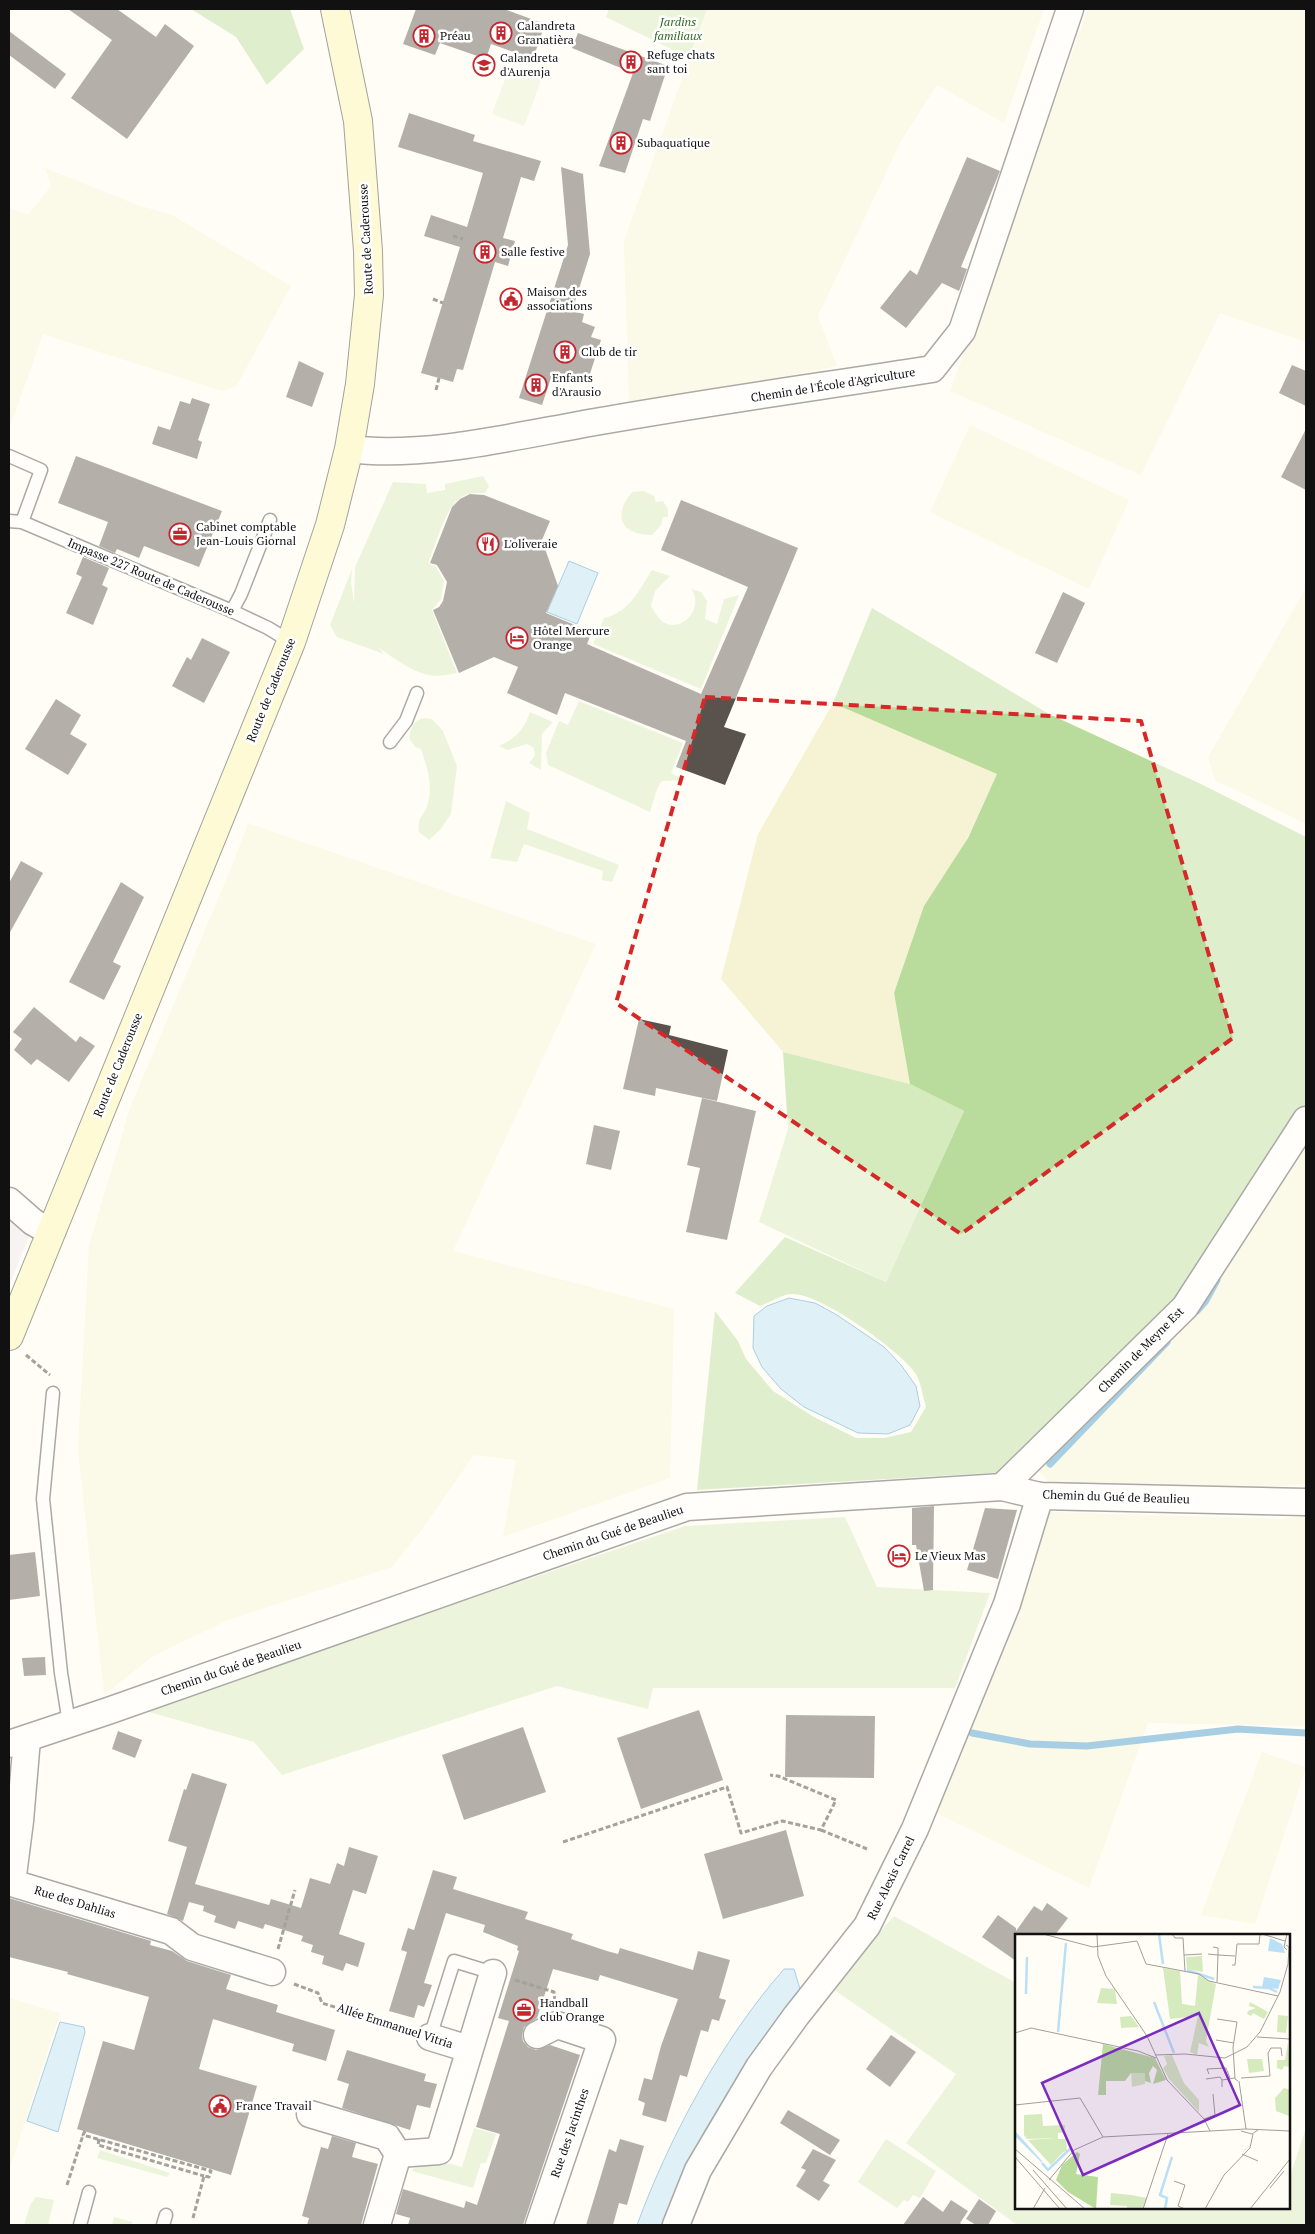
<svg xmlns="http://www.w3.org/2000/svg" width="1315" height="2234" font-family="'PT Serif',serif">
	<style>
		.industrial { fill: #eee6ef }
		.farmland { fill: #f6f3d4 }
		.green { fill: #d5ebbd }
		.forest { fill: #b9dc9c }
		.pitch { fill: #e6f2cf }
		.water { fill: #b9e0f7; stroke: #3f96cf }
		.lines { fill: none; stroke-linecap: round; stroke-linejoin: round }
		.stream { stroke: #3f96cf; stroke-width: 7 }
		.building { fill: #5a524d }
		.service-casing { stroke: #444; stroke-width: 15 }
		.minor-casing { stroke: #444; stroke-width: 29 }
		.secondary-casing { stroke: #333; stroke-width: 30 }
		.path { stroke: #333; stroke-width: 3; stroke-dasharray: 5 2.5; stroke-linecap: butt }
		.service { stroke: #fff; stroke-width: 12 }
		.minor { stroke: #fff; stroke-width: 26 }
		.secondary { stroke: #fff6b0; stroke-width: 28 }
		.marked { fill: none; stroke: #d62828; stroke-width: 4; stroke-dasharray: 10 6; stroke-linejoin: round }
		.labels { text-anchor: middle; stroke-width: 5; stroke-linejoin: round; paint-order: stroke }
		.park-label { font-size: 12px; font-style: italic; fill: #2f6b1f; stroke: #fff }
		.poi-label { font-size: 12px; fill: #111; stroke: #fff; text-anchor: start }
		.street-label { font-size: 12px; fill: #111; stroke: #fff }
		.inset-river { fill: none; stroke: #b9e0f7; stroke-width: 2.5 }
		.inset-road { fill: none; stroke: #a09f9a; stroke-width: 1 }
		.view { fill: #7b2cbf; fill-opacity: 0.15; stroke: #7b2cbf; stroke-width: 2.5 }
		.inset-edge { fill: none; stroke: #111; stroke-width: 2.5 }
	</style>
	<rect width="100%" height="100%" fill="#fffdf5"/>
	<!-- industrial -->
	<polygon class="industrial" points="9,1215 30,1234 9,1286"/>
	<!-- farmland -->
	<g class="farmland">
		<polygon points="707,9 1044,9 1004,123 937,85 902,139 818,316 837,366 629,407 624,241"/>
		<polygon points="1088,9 1306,9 1306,342 1220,313 1141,475 950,391"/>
		<polygon points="45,168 137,205 172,215 291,286 236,387 222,391 43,334 11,424 9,423 9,208 28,215 51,186"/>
		<polygon points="970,425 1129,500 1089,589 930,512"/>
		<polygon points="1306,588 1306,824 1215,780 1208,757"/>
		<polygon points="833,703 998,773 894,993 910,1084 783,1052 721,979 758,834"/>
		<polygon points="248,823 596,944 453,1251 674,1309 670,1478 503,1537 516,1460 474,1455 422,1529 392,1567 228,1620 153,1656 104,1695 78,1449 89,1245 130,1108 232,866"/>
		<polygon points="1306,1132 1306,1484 1202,1492 1054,1487 1038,1470"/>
		<polygon points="1047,1512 1281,1519 1306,1516 1306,1726 1148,1723 1089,1888 933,1811"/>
		<polygon points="1262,1752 1306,1767 1255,1924 1201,1915"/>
		<polygon points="9,1998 60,2013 9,2171"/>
	</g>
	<!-- green -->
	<g class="green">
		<polygon points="609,9 707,9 689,58 606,17"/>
		<path d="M483,476L489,486L485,493C476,493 467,492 459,499C445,509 435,547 428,563L436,567L444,581L441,599L432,610L457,673C450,674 441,676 434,676C413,673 395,659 378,647L384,654L337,637L330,625L352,569L351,583L354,603L355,567L393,482L426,484L427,493L445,490V484Z"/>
		<path d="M644,491L654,496L656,502L663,501L668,509V517H663L661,525L652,535C621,535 612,516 632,492Z"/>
		<path d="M652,570L670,576L655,591L651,606C654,611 658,618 663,622C683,634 705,606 691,589L701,592L707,601L705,619L717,624L724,599L739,595L701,689L593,644L604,618C630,612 639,590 652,570Z"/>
		<polygon points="579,701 683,743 671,773 685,780 662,781 657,789 650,812 548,765 546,753 559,721 568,725"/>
		<path d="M530,712L553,722L542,734L541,770L529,763L535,755L534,748L527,744L507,750L499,746C516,738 524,730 530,712Z"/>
		<path d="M424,718L432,719L443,731L457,766L451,814L440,830L429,840L419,832C417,814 425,817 428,803C433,785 427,767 421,749L415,747L409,738C411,727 413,721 424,718Z"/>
		<polygon points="506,801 530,813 527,829 619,865 612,882 602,880 603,871 524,844 517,862 490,858"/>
		<polygon points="783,1052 910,1084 964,1111 886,1282 759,1222 788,1129"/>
		<polygon points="845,1517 877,1587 990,1593 955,1688 653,1688 648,1709 557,1686 282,1775 254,1742 142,1710 685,1526"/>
		<polygon points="894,1916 1016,1983 1016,2208 1289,2208 1289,2179 1306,2128 1306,2225 1017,2225 906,2143 956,2074 830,1987"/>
		<polygon points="474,2128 496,2134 486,2163 481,2163 473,2188 412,2171 419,2163 443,2162 462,2167"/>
		<polygon points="886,2139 936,2171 920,2198 913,2195 908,2202 904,2200 897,2208 858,2182"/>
		<polygon points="100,2150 170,2173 167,2177 97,2158"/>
		<polygon points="36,2197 54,2200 48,2225 24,2225 30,2205"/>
		<polygon points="114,2217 133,2222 131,2225 112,2225"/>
	</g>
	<!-- forest -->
	<g class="forest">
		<polygon points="191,9 290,9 304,49 267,85 236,37"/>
		<path d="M872,608L1049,714L1201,784L1306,837V1110L1183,1297L1008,1472L697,1490L715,1311L738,1341L746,1359L773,1391L814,1417L856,1438H884L911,1432L926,1407C923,1397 921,1383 916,1374C902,1352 819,1292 792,1294C782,1294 769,1303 760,1306L735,1293L785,1237L886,1282L964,1111L910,1084L894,993L924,906L968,838L997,774L833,703Z"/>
	</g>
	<!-- pitch -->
	<polygon class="pitch" points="510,66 542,78 524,126 492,114"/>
	<!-- water -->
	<g class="water">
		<polygon points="569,561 598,573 577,624 547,612"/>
		<polygon points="789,1298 815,1303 837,1315 884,1347 901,1365 916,1386 920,1406 910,1425 888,1434 858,1433 804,1407 781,1389 762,1367 753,1348 754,1316 767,1306"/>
		<path d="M784,1969H794L800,1989L743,2067L704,2132L661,2225H637C670,2136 721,2041 784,1969Z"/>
		<polygon points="60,2022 84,2027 85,2032 58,2132 27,2121"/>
	</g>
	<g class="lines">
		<!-- stream -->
		<g class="stream">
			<polyline points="1197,1311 1205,1302 1217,1280"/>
			<polyline points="1050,1464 1167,1342"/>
			<polyline points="972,1733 1030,1744 1087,1746 1238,1729 1306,1733"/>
		</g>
	</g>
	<!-- building -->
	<g class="building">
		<polygon points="68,9 117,9 156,37 165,24 194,46 127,139 71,98 112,40"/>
		<polygon points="416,9 504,9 545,24 533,59 491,44 486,59 440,43 435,55 403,44"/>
		<polygon points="9,31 66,74 55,89 9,55"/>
		<polygon points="578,33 668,66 650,121 643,119 625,173 599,166 633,73 572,48"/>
		<polygon points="409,113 475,135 473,141 541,161 534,181 521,177 503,238 515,241 508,266 495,262 463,370 457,369 453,382 421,373 460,247 424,236 431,215 467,227 483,173 398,147"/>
		<polygon points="967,157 1000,171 961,267 967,269 961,286 959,291 942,283 906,328 880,308 910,270 917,275"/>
		<polygon points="561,167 583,174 590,254 572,311 584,314 582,322 595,327 591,337 601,340 587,383 553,372 542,405 519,398 568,245"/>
		<polygon points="299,361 324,373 312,407 286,397"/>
		<polygon points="1292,365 1306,371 1306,406 1279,393"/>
		<polygon points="192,398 210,404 198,440 202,442 197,459 152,444 158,426 170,430 180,401 190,404"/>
		<polygon points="1306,429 1306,490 1281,477"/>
		<polygon points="76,456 222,511 199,567 144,546 139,558 117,549 115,553 99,546 108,522 58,503"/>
		<polygon points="470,494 484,495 550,521 542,540 558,586 546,613 592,632 587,644 701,694 748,587 661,550 681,500 798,548 724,727 746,734 725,785 676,767 686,741 565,693 557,715 507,693 518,667 494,657 459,673 433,610 439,607 443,601 447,582 437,565 430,563 452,507 460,499"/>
		<polygon points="83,557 109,568 102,585 108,588 93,625 66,613 82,577 76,574"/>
		<polygon points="1063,592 1085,603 1057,663 1035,653"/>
		<polygon points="202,638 230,652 204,703 172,686 187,657 191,660"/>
		<polygon points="56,699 81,715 70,734 87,744 68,775 25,749"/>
		<polygon points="21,861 43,873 9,934 9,883"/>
		<polygon points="121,882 144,897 113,962 121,966 104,1000 69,982"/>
		<polygon points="34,1007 76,1042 80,1036 95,1046 69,1082 37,1059 31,1065 14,1050 22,1039 13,1032"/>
		<polygon points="639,1019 671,1026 669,1035 728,1050 717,1101 656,1088 655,1096 623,1089"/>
		<polygon points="702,1098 756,1111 727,1240 686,1232 700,1168 687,1165"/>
		<polygon points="594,1125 620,1131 611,1170 586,1164"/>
		<polygon points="934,1506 933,1590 924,1591 916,1545 912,1545 912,1508"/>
		<polygon points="985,1508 1017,1510 998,1579 967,1570"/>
		<polygon points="35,1552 40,1596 9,1600 9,1555"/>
		<polygon points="45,1657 46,1675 24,1676 22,1658"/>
		<polygon points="699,1710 723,1780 641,1809 617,1738"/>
		<polygon points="786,1715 875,1716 874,1778 785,1777"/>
		<polygon points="523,1727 546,1792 464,1820 442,1755"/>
		<polygon points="118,1731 142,1740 135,1758 112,1749"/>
		<polygon points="192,1773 227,1784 195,1884 269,1905 271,1899 301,1908 310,1878 330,1884 337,1863 344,1866 349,1847 378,1856 366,1894 353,1890 339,1934 365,1943 358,1967 346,1963 343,1971 322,1964 324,1956 311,1952 313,1945 301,1941 303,1936 265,1924 263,1929 238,1921 235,1929 214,1922 216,1916 203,1911 204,1906 189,1902 183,1921 167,1914 187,1847 168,1841 184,1789 186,1790"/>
		<polygon points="786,1830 804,1896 723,1919 704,1854"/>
		<polygon points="433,1870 457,1877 453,1889 528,1912 525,1919 573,1934 571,1939 607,1951 618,1954 620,1948 693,1970 698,1951 730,1960 719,1998 726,2000 719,2021 712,2019 708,2032 701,2030 687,2077 680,2075 666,2122 642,2115 645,2103 638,2100 644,2078 652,2080 661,2046 678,1999 600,1975 598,1981 553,1969 537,2018 524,2027 522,2035 523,2041 528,2047 536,2050 550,2045 580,2055 523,2225 408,2225 410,2218 396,2214 403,2189 464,2208 466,2201 477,2205 500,2134 476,2127 509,2021 498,2018 519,1951 517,1950 518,1946 483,1932 485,1925 446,1913 424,1983 432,1985 424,2007 418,2005 414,2018 389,2011 407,1952 401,1950 408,1928 414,1930"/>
		<polygon points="9,1898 151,1941 150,1945 172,1951 187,1961 231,1975 226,1989 278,2005 276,2012 335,2030 326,2061 292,2051 294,2044 213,2019 199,2069 257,2086 231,2175 77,2129 103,2041 134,2050 149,1997 67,1974 68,1972 9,1957"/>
		<polygon points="1047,1903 1068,1918 1055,1935 1016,1935 1016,1961 982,1937 998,1915 1016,1928 1016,1931 1034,1906 1042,1911"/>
		<polygon points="891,2035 916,2052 890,2087 866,2069"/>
		<polygon points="347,2050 426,2074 424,2081 437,2084 430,2108 417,2105 410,2130 342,2108 349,2084 337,2080"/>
		<polygon points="788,2110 840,2140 830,2155 780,2123"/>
		<polygon points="332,2136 356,2143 352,2157 378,2164 361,2225 307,2225 309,2218 302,2216 321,2147 328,2149"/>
		<polygon points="620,2139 644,2146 627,2205 619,2203 613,2225 586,2225 609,2149 616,2152"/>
		<polygon points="813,2149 836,2160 823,2181 830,2185 819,2201 796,2186 806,2170 801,2168"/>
		<polygon points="923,2197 943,2212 951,2200 968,2211 960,2223 962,2225 903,2225"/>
		<polygon points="979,2199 996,2211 988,2225 976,2225 966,2219"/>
	</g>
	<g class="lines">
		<!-- service casing -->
		<g class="service-casing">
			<g id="service">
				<polyline points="9,456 41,470 22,522"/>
				<polyline points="9,521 22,522 232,611 268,628 291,642"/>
				<polyline points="232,611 241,594 270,520"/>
				<polyline points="390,742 406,721 417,693"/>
				<polyline points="53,1393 43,1499 61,1673 69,1723"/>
				<polyline points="430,2037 454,1961 493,1973"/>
				<polyline points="80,2225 89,2192"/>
				<polyline points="163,2225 166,2215"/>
			</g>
		</g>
		<!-- minor casing -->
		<g class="minor-casing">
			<g id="minor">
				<path d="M349,449C430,459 527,433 607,420C715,401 824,386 932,369L962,331L1070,9"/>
				<polyline points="9,1201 33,1222 51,1232"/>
				<polyline points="1002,1487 1185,1307 1306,1120"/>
				<polyline points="27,1739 20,1821 12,1883 171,1931 192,1947 272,1972"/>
				<polyline points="9,1744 108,1711 687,1507 1002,1487 1040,1496 1306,1502"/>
				<polyline points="537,2035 557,2025 602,2040 539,2225"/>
				<polyline points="430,2037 469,2049"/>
				<polyline points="310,2114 387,2137 398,2154 377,2225"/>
				<polyline points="398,2154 439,2151 493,1973"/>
				<polyline points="676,2225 698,2170 759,2067 796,2016 867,1926 915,1829 1007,1604 1040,1496"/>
			</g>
		</g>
		<!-- secondary casing -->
		<g class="secondary-casing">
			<polyline id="secondary" points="9,1336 291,642 330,525 349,449 360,384 369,295 368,251 358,121 335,9"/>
		</g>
		<!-- path -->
		<g class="path">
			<polyline points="453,236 463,239"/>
			<polyline points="433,299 443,303"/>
			<polyline points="436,390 439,378"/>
			<polyline points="26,1355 50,1375"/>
			<polyline points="821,1830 867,1849"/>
			<polyline points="563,1842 727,1787 741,1833 782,1821 821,1830 836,1800 778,1776 770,1775"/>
			<polyline points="278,1949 295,1890"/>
			<polyline points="515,1980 554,1992 555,2002"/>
			<polyline points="294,1984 318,1993 322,2003 408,2030"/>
			<polyline points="85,2131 83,2135 211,2171 209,2177 204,2176 193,2218"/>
			<polyline points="99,2139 98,2145 204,2176"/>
			<polyline points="67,2185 83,2135"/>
		</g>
		<!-- service -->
		<use href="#service" class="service"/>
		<!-- minor -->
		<use href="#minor" class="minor"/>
		<!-- secondary -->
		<use href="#secondary" class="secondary"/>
	</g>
	<!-- marked area -->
	<path d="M0 0H1315V2234H0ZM705,697L1141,721L1233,1038L961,1234L616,1003Z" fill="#fffdf5" fill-opacity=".55" fill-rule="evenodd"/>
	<path class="marked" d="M705,697L1141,721L1233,1038L961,1234L616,1003Z"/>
	<!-- icons -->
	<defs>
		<g id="building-ring" transform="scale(1.125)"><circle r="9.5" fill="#fff" stroke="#c4262e" stroke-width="1.5"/><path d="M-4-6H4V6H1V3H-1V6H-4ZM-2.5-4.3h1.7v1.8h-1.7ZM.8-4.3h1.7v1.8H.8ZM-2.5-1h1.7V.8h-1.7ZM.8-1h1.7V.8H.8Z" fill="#c4262e"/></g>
		<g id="school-ring" transform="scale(1.125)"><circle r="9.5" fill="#fff" stroke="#c4262e" stroke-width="1.5"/><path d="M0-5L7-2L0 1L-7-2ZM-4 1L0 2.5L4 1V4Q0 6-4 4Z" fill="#c4262e"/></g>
		<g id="civic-ring" transform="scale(1.125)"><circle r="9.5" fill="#fff" stroke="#c4262e" stroke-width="1.5"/><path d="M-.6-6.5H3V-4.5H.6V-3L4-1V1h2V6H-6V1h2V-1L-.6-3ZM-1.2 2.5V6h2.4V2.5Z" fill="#c4262e"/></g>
		<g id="office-ring" transform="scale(1.125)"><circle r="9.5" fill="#fff" stroke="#c4262e" stroke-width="1.5"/><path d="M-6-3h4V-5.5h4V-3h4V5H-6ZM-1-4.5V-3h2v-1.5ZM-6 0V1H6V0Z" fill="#c4262e"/></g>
		<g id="restaurant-ring" transform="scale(1.125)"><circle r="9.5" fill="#fff" stroke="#c4262e" stroke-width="1.5"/><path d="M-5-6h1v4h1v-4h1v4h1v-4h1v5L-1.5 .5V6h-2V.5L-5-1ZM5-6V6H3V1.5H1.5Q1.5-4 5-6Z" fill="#c4262e"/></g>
		<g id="hotel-ring" transform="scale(1.125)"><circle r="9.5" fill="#fff" stroke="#c4262e" stroke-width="1.5"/><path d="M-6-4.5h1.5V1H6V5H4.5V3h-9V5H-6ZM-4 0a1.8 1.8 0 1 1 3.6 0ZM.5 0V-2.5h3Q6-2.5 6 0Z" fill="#c4262e"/></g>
	</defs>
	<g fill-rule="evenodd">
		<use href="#building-ring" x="501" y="33"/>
		<use href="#building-ring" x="424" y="36"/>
		<use href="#building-ring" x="631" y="62"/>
		<use href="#school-ring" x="484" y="65"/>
		<use href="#building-ring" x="621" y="143"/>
		<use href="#building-ring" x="485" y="252"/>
		<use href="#civic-ring" x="511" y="299"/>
		<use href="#building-ring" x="565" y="352"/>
		<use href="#building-ring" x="536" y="385"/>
		<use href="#office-ring" x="180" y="534"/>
		<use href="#restaurant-ring" x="488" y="544"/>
		<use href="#hotel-ring" x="517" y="638"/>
		<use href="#hotel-ring" x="899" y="1556"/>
		<use href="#office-ring" x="524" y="2010"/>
		<use href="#civic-ring" x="220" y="2106"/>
	</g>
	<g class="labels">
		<!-- park labels -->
		<g class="park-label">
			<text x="678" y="26">Jardins<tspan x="678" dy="14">familiaux</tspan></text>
		</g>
		<!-- poi labels -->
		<g class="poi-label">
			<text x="517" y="30">Calandreta<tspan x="517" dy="14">Granatièra</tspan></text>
			<text x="440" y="40">Préau</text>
			<text x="647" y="59">Refuge chats<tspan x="647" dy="14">sant toi</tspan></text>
			<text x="500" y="62">Calandreta<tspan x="500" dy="14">d'Aurenja</tspan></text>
			<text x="637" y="147">Subaquatique</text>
			<text x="501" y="256">Salle festive</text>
			<text x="527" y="296">Maison des<tspan x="527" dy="14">associations</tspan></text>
			<text x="581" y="356">Club de tir</text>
			<text x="552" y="382">Enfants<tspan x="552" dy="14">d'Arausio</tspan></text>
			<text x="196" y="531">Cabinet comptable<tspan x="196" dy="14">Jean-Louis Giornal</tspan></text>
			<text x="504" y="548">L'oliveraie</text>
			<text x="533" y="635">Hôtel Mercure<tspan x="533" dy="14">Orange</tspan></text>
			<text x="915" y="1560">Le Vieux Mas</text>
			<text x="540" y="2007">Handball<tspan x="540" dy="14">club Orange</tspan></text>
			<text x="236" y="2110">France Travail</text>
		</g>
		<!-- street labels -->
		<g class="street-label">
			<text transform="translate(366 239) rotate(-93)" y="4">Route de Caderousse</text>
			<text transform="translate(833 385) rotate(-9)" y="4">Chemin de l'École d'Agriculture</text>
			<text transform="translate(151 577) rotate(23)" y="4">Impasse 227 Route de Caderousse</text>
			<text transform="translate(271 690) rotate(-68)" y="4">Route de Caderousse</text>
			<text transform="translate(118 1065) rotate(-68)" y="4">Route de Caderousse</text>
			<text transform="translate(1141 1350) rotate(-45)" y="4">Chemin de Meyne Est</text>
			<text transform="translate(1116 1497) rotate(2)" y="4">Chemin du Gué de Beaulieu</text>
			<text transform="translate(613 1533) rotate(-19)" y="4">Chemin du Gué de Beaulieu</text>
			<text transform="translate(231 1668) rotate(-19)" y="4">Chemin du Gué de Beaulieu</text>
			<text transform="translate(891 1878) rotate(-64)" y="4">Rue Alexis Carrel</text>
			<text transform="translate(75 1902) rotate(17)" y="4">Rue des Dahlias</text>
			<text transform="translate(395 2026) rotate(18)" y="4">Allée Emmanuel Vitria</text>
			<text transform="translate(570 2133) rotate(-71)" y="4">Rue des Jacinthes</text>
		</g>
	</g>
	<!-- overview -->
	<g transform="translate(1015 1934)">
		<rect width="275" height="275" fill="#fffdf5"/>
		<path d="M187,22L188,38L172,35L171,23ZM148,34L165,37L167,70L180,72L183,41L201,50L191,107L194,113L184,109L182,121L175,118L183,82L155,85ZM86,54L100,55L102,70L82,69ZM235,68L253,78L249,85L238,79L236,82L232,80L233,77L241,74L234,72ZM263,81L273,82L271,99L262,98ZM116,82L124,93L106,94L105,83ZM273,108L275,133L269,132L267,136L262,134V126H270ZM157,121L169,149L184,166V178L154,145L148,134L152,130L149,122ZM232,125H247L249,137L234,139ZM116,139H130V150L117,153ZM269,154L275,156L274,182L261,177L260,164ZM27,180L28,192L50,191V198L43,199V205H51L52,217L48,218L36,231L13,206L40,204L12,205L9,201V181ZM96,259L116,261L132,264L127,275H112V272L95,271Z" fill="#d5ebbd"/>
		<path d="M88,110L140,124L151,146L138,150L142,136L138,132L134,139L136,149L130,147V139H116L110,147H91V161H83ZM62,218L65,220L61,240L83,243L81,275L53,258L41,246L47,231Z" fill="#b9dc9c"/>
		<path d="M255,4L267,10L270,19L253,17ZM249,43L266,46L263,55L247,53ZM0,197L27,227V229L0,202Z" fill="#b9e0f7"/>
		<path class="inset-river" d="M144,0L148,30M172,36L199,45M238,53L254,54L262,58M11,60L12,23M139,68L159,119M43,98L51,9M27,229L33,236L56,214M150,275L152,264L145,261L157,223"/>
		<path class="inset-road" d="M28,0L78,13L122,7L131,30L184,40L194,47L263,62M82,0L83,22L91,42L132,102L152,146L189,185L195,197M157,0L160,4H168L170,37M247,0L270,7M272,0L269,13L272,16M193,20L203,21V14L198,13M169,21L187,20M217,31H220L222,10H244L245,0M202,48L203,21L220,22M202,85L222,88L218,113L220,145L223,147M0,99L16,94L123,117L141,124M242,103L275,105M201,106L219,109M140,121L170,120L210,124L232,113L245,98L265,58L273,30L274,13L271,11M194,140L192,135L211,134L215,144M226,144L255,142L253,119L256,114H266L267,122M191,145L205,143L207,146M224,147L231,195M207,153V146L220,144M0,171L65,164L88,203M189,185L200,181L198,160M226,197L237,200L243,196M0,215L70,275M227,220L243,227M0,223L45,275M18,236L52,275M34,246L59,216L88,203L231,195L275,197M159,247L170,251L163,272L170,275M255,254L269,237M18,275L30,254M128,275L153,200M190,275L209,241L235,214L238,200M235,275L275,225"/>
		<path class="view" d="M184,79L225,171L68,241L27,149Z"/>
		<rect width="275" height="275" class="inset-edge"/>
	</g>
	<!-- border -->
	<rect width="1315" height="2234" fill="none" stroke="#111111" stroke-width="20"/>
</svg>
